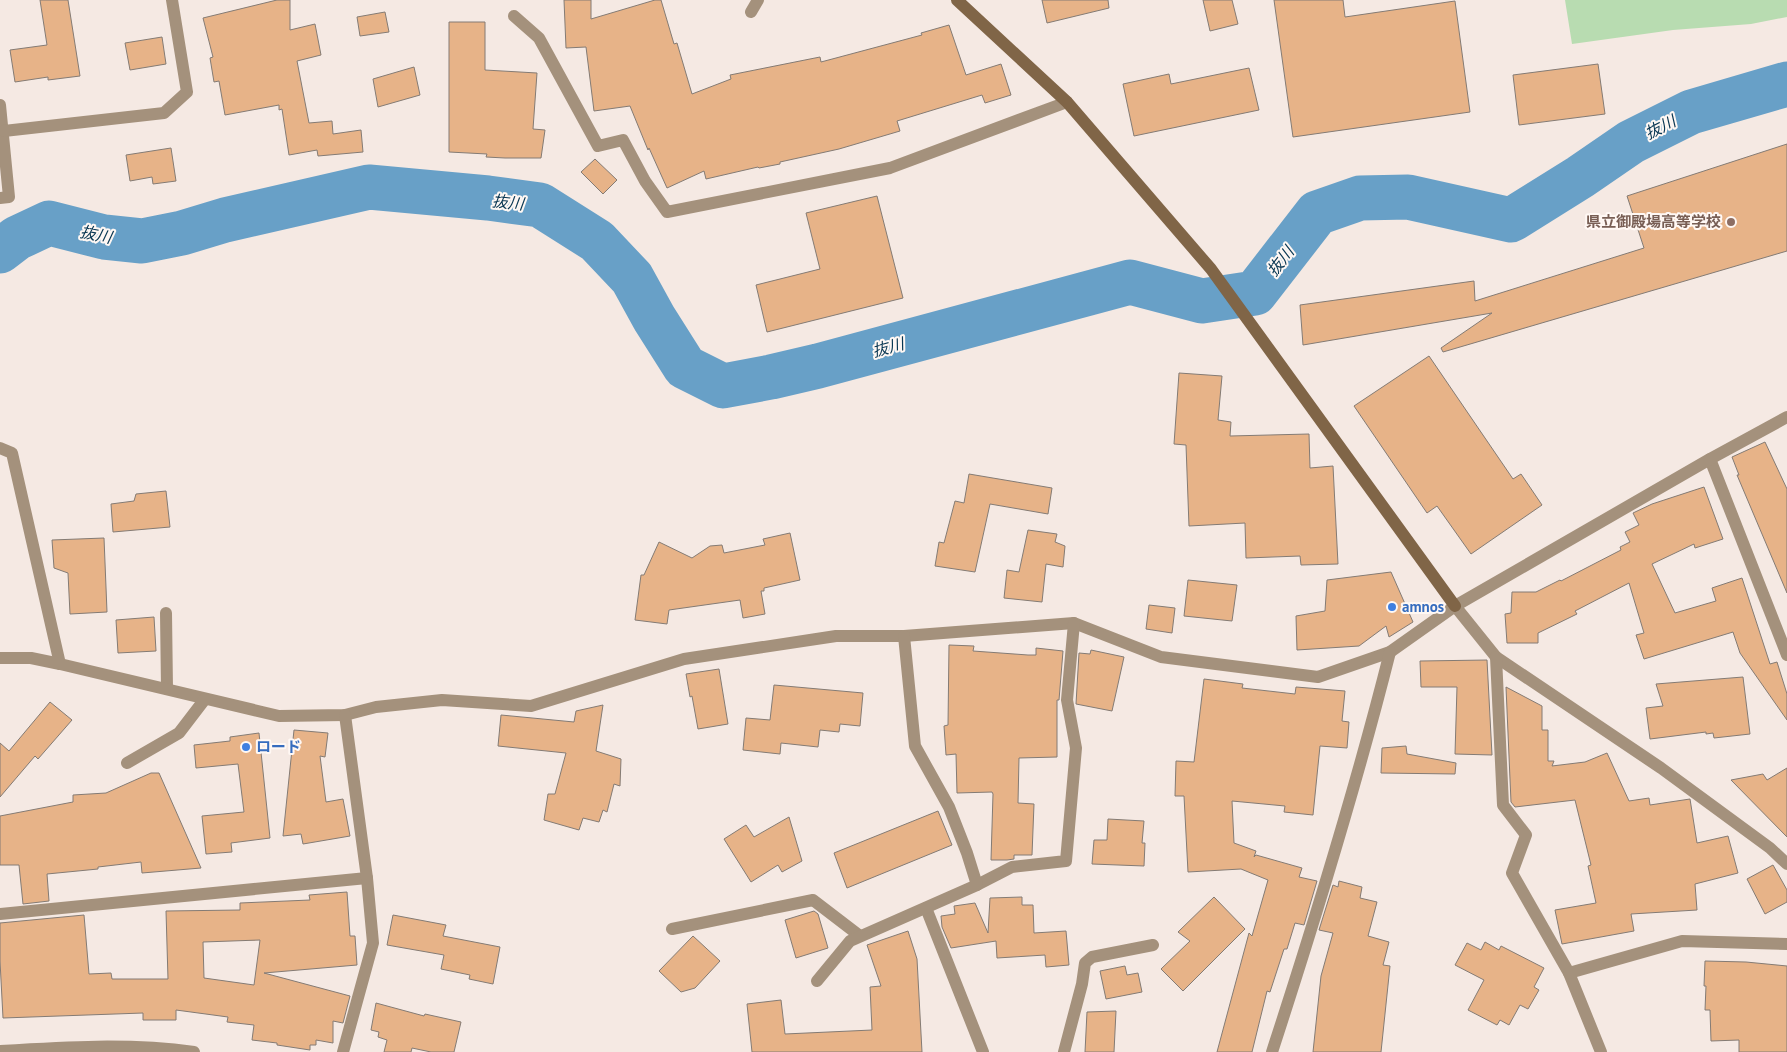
<svg xmlns="http://www.w3.org/2000/svg" width="1787" height="1052" font-family="'PT Sans','Noto Sans JP',sans-serif">
	<style>
		.green { fill: #b8dcb1 }
		.lines { fill: none; stroke-linecap: round; stroke-linejoin: round }
		.river { stroke: #68a0c7; stroke-width: 45 }
		.building { fill: #e7b388; stroke: #847b74; fill-rule: evenodd }
		.lane { stroke: #a4917c; stroke-width: 12 }
		.street { stroke: #a4917c; stroke-width: 12 }
		.secondary { stroke: #806547; stroke-width: 12 }
		.education-dot { fill: #8d6e63; stroke: #fff8f4; stroke-width: 2 }
		.shop-dot { fill: #3f7fe0; stroke: #fff8f4; stroke-width: 2 }
		.labels { text-anchor: middle; stroke-width: 4; stroke-linejoin: round; paint-order: stroke }
		.education-label { font-size: 15px; font-weight: bold; fill: #785e54; stroke: #fff8f4; text-anchor: end }
		.shop-label { font-size: 15px; font-weight: bold; fill: #366cbe; stroke: #fff8f4; text-anchor: start }
		.water-label { font-size: 16px; font-style: italic; fill: #083652; stroke: #fff8f4 }
	</style>
	<rect width="100%" height="100%" fill="#f5e9e3"/>
	<!-- green -->
	<polygon class="green" points="1565,0 1787,0 1787,17 1751,24 1673,30 1572,44"/>
	<g class="lines">
		<!-- river -->
		<polyline class="river" points="0,251 17,238 49,223 104,237 142,241 182,233 225,220 369,187 488,198 540,205 597,241 632,278 654,318 685,367 723,386 771,377 818,366 1130,282 1202,301 1255,293 1317,213 1360,198 1408,197 1511,220 1580,177 1631,142 1691,112 1787,84"/>
	</g>
	<!-- building -->
	<g class="building">
		<polygon points="40,0 68,0 80,76 48,80 48,77 15,82 10,50 47,45"/>
		<polygon points="277,0 290,0 290,30 315,24 321,55 297,61 309,123 332,121 333,134 361,130 363,152 318,156 317,150 289,155 282,109 279,110 279,105 225,115 219,81 214,82 210,58 213,57 203,18"/>
		<polygon points="564,0 591,0 591,19 655,0 661,0 674,44 677,43 692,94 731,79 730,75 820,57 821,62 922,35 921,33 949,25 966,75 1001,64 1011,95 985,103 982,95 897,121 900,131 839,149 780,162 780,164 759,168 758,167 706,179 704,171 667,188 649,148 648,150 630,106 594,111 586,47 566,48"/>
		<polygon points="1042,0 1108,0 1109,8 1047,23"/>
		<polygon points="1203,0 1232,0 1238,24 1210,31"/>
		<polygon points="1274,0 1343,0 1345,17 1455,1 1470,112 1293,137"/>
		<polygon points="385,12 389,32 360,36 357,17"/>
		<polygon points="449,22 485,22 485,70 537,73 533,129 545,130 541,158 505,158 486,157 487,154 449,152"/>
		<polygon points="162,37 166,64 130,70 125,43"/>
		<polygon points="1598,64 1605,114 1519,125 1513,75"/>
		<polygon points="414,67 420,95 378,107 373,79"/>
		<polygon points="1249,68 1259,110 1134,136 1123,84 1169,74 1171,84"/>
		<polygon points="1787,144 1787,251 1443,352 1441,348 1492,313 1303,345 1300,305 1474,281 1475,301 1644,248 1627,196"/>
		<polygon points="171,148 176,181 153,184 152,177 130,181 126,155"/>
		<polygon points="595,159 617,180 603,194 581,172"/>
		<polygon points="877,196 903,298 767,332 756,285 820,269 806,213"/>
		<polygon points="1429,356 1513,479 1521,474 1542,505 1471,554 1437,506 1427,513 1354,406"/>
		<polygon points="1179,373 1222,376 1218,420 1231,422 1230,436 1309,434 1310,468 1333,466 1338,564 1301,565 1300,556 1246,558 1245,523 1189,526 1186,445 1174,444"/>
		<polygon points="1765,442 1787,489 1787,593 1737,475 1739,475 1732,457"/>
		<polygon points="969,474 1052,488 1048,514 990,504 975,572 935,566 939,542 944,543 955,501 964,503"/>
		<polygon points="1704,487 1723,539 1695,548 1694,544 1652,564 1675,613 1716,601 1712,588 1742,578 1770,664 1777,662 1787,694 1787,720 1740,653 1733,632 1644,659 1636,635 1644,633 1629,583 1575,611 1577,614 1538,633 1538,643 1507,643 1505,614 1511,613 1512,592 1536,592 1560,580 1561,581 1621,550 1620,547 1630,542 1625,532 1639,525 1633,513 1652,504"/>
		<polygon points="166,491 170,527 113,532 111,504 134,501 136,494"/>
		<polygon points="1028,530 1057,534 1055,542 1065,546 1063,567 1046,564 1042,602 1004,598 1007,570 1019,572"/>
		<polygon points="790,533 800,580 764,588 764,591 761,591 765,614 743,618 740,600 669,610 667,624 635,620 641,575 644,575 659,542 692,558 710,546 722,545 724,553 765,545 763,539"/>
		<polygon points="104,538 107,612 70,614 68,573 54,568 52,540"/>
		<polygon points="1391,572 1413,622 1389,637 1386,626 1359,646 1297,650 1296,616 1325,611 1327,580"/>
		<polygon points="1188,580 1237,585 1232,621 1184,616"/>
		<polygon points="1149,605 1175,608 1172,633 1146,629"/>
		<polygon points="154,617 156,651 118,653 116,620"/>
		<polygon points="949,645 974,646 973,651 1028,655 1036,655 1036,648 1063,651 1059,700 1057,700 1057,757 1019,758 1018,803 1034,804 1032,855 1014,855 1014,859 1007,860 991,860 993,794 992,792 957,793 956,754 946,755 944,726 948,725"/>
		<polygon points="1091,650 1124,657 1112,711 1076,704 1079,653 1090,654"/>
		<polygon points="1487,660 1492,755 1455,754 1457,687 1421,687 1420,661"/>
		<polygon points="719,669 728,724 698,729 692,696 690,697 686,674"/>
		<polygon points="1743,677 1750,734 1714,738 1713,733 1706,734 1706,732 1650,739 1646,708 1663,706 1656,684"/>
		<polygon points="1204,679 1243,684 1242,688 1295,694 1296,687 1345,691 1342,721 1349,722 1347,748 1320,746 1313,815 1284,812 1285,806 1232,801 1234,843 1256,851 1254,857 1256,855 1302,868 1299,877 1317,881 1304,925 1295,923 1287,949 1284,949 1270,992 1267,991 1252,1052 1217,1052 1249,933 1252,936 1268,880 1241,869 1188,872 1184,796 1175,796 1176,761 1194,762"/>
		<polygon points="774,685 863,693 860,726 840,724 839,732 820,730 818,747 781,743 780,754 743,750 746,718 770,720"/>
		<polygon points="1506,687 1542,706 1542,730 1548,730 1548,761 1554,761 1552,766 1585,762 1607,753 1629,801 1649,798 1650,805 1690,799 1697,843 1728,836 1738,873 1695,884 1697,910 1631,914 1634,931 1562,944 1555,910 1596,903 1588,866 1591,865 1575,800 1515,807 1511,802"/>
		<polygon points="50,702 72,720 38,759 35,756 0,797 0,743 9,751"/>
		<polygon points="603,705 596,751 621,759 620,786 614,784 607,812 603,810 599,822 583,818 579,830 544,820 548,794 555,794 566,753 498,746 501,715 574,722 576,711"/>
		<polygon points="294,730 328,733 325,757 320,756 326,802 343,799 350,836 303,844 301,834 283,836"/>
		<polygon points="259,733 270,838 231,843 232,852 206,854 202,816 244,812 238,764 196,768 194,745 230,741 230,737"/>
		<polygon points="1406,746 1407,754 1456,763 1455,774 1381,773 1382,748"/>
		<polygon points="1787,768 1787,837 1731,780 1763,774 1767,780"/>
		<polygon points="151,773 159,773 201,868 142,873 141,862 98,867 98,869 47,874 49,901 23,904 19,865 0,865 0,816 73,802 73,795 106,793"/>
		<polygon points="938,811 952,845 847,888 834,853"/>
		<polygon points="789,817 802,861 782,872 778,865 751,882 724,839 746,825 754,837"/>
		<polygon points="1108,819 1144,821 1142,843 1145,843 1144,866 1092,864 1094,840 1107,840"/>
		<polygon points="1773,865 1787,890 1787,902 1765,914 1747,879"/>
		<polygon points="1339,881 1362,887 1360,898 1377,902 1368,936 1389,942 1383,965 1390,966 1381,1052 1313,1052 1321,976 1333,933 1319,930 1333,885 1338,887"/>
		<path d="M347,892L350,936H355L357,965L264,973L350,996L343,1023L333,1021V1043L316,1040V1045H310V1050L277,1045V1043L252,1040L254,1025L227,1022L228,1017L176,1010V1020H143V1013L3,1018L0,961V923L84,915L89,974L111,973L112,979H168L166,911L240,910V903L310,900L309,895ZM260,940L254,985L204,978L203,942Z"/>
		<polygon points="1022,897 1022,905 1033,905 1034,933 1066,931 1069,965 1046,967 1045,955 997,958 996,941 951,948 942,927 941,916 955,914 954,906 975,903 988,933 990,898"/>
		<polygon points="1214,897 1245,929 1183,991 1161,969 1190,941 1178,932"/>
		<polygon points="814,911 818,914 828,948 796,958 785,920"/>
		<polygon points="393,915 446,925 443,936 500,947 493,984 469,979 470,975 441,969 444,955 387,945"/>
		<polygon points="908,931 917,959 922,1052 752,1052 747,1004 781,1000 785,1034 872,1030 870,987 881,986 867,945"/>
		<polygon points="693,936 720,961 695,988 681,992 659,971"/>
		<polygon points="1485,942 1499,950 1501,946 1544,968 1534,987 1539,990 1528,1009 1520,1005 1509,1025 1500,1020 1497,1025 1468,1010 1484,980 1455,965 1467,943 1481,950"/>
		<polygon points="1705,961 1746,962 1787,966 1787,1052 1739,1052 1739,1040 1711,1041 1710,1010 1705,1010 1706,986 1704,986"/>
		<polygon points="1125,966 1127,975 1138,973 1142,992 1106,999 1100,971"/>
		<polygon points="376,1003 424,1016 425,1014 461,1022 454,1052 431,1052 412,1048 411,1052 384,1052 387,1040 378,1037 379,1032 371,1030"/>
		<polygon points="1116,1011 1114,1052 1085,1052 1087,1012"/>
	</g>
	<g class="lines">
		<!-- lane -->
		<g class="lane">
			<polyline points="0,448 12,453 60,664"/>
			<polyline points="926,908 983,1052"/>
		</g>
		<!-- street -->
		<g class="street">
			<polyline points="751,12 758,0"/>
			<polyline points="514,16 539,38 598,146 623,140 645,181 667,212 890,168 1067,102"/>
			<polyline points="0,105 9,197 0,198"/>
			<polyline points="4,131 164,113 187,92 172,0"/>
			<polyline points="1710,459 1787,655"/>
			<polyline points="1455,606 1496,657 1661,768 1770,848 1787,864"/>
			<polyline points="166,613 167,689"/>
			<polyline points="1496,657 1503,805 1526,835 1512,873 1569,973 1601,1052"/>
			<polyline points="0,658 31,658 60,664 279,716 345,715 376,707 442,700 531,706 684,659 836,636 904,636 1074,623 1161,657 1318,677 1390,652 1455,606 1710,459 1787,417"/>
			<polyline points="127,763 179,733 205,699"/>
			<polyline points="977,885 1012,867 1066,861 1076,748 1067,700 1074,623"/>
			<polyline points="0,914 367,878"/>
			<polyline points="672,929 813,900 860,936"/>
			<polyline points="1569,973 1682,941 1787,944"/>
			<polyline points="817,981 850,941 977,885 967,853 949,807 915,746 904,636"/>
			<path d="M0,1051C64,1047 130,1043 194,1052"/>
			<polyline points="343,1052 373,943 367,878 345,715"/>
			<polyline points="1064,1052 1082,984 1085,963 1092,957 1153,945"/>
			<path d="M1272,1052C1315,920 1356,787 1390,652"/>
		</g>
		<!-- secondary -->
		<polyline class="secondary" points="957,0 1067,102 1211,269 1455,606"/>
	</g>
	<!-- markers -->
	<circle class="education-dot" cx="1731" cy="222" r="5"/>
	<g class="shop-dot">
		<circle cx="1392" cy="607" r="5"/>
		<circle cx="246" cy="747" r="5"/>
	</g>
	<g class="labels">
		<!-- education labels -->
		<g class="education-label">
			<text x="1721" y="227">県立御殿場高等学校</text>
		</g>
		<!-- shop labels -->
		<g class="shop-label">
			<text x="1402" y="612">amnos</text>
			<text x="256" y="752">ロード</text>
		</g>
		<!-- water labels -->
		<g class="water-label">
			<text transform="translate(1660 127) rotate(-27)" y="6">抜川</text>
			<text transform="translate(508 202) rotate(6)" y="6">抜川</text>
			<text transform="translate(96 234) rotate(11)" y="6">抜川</text>
			<text transform="translate(1280 261) rotate(-52)" y="6">抜川</text>
			<text transform="translate(888 347) rotate(-15)" y="6">抜川</text>
		</g>
	</g>
</svg>
